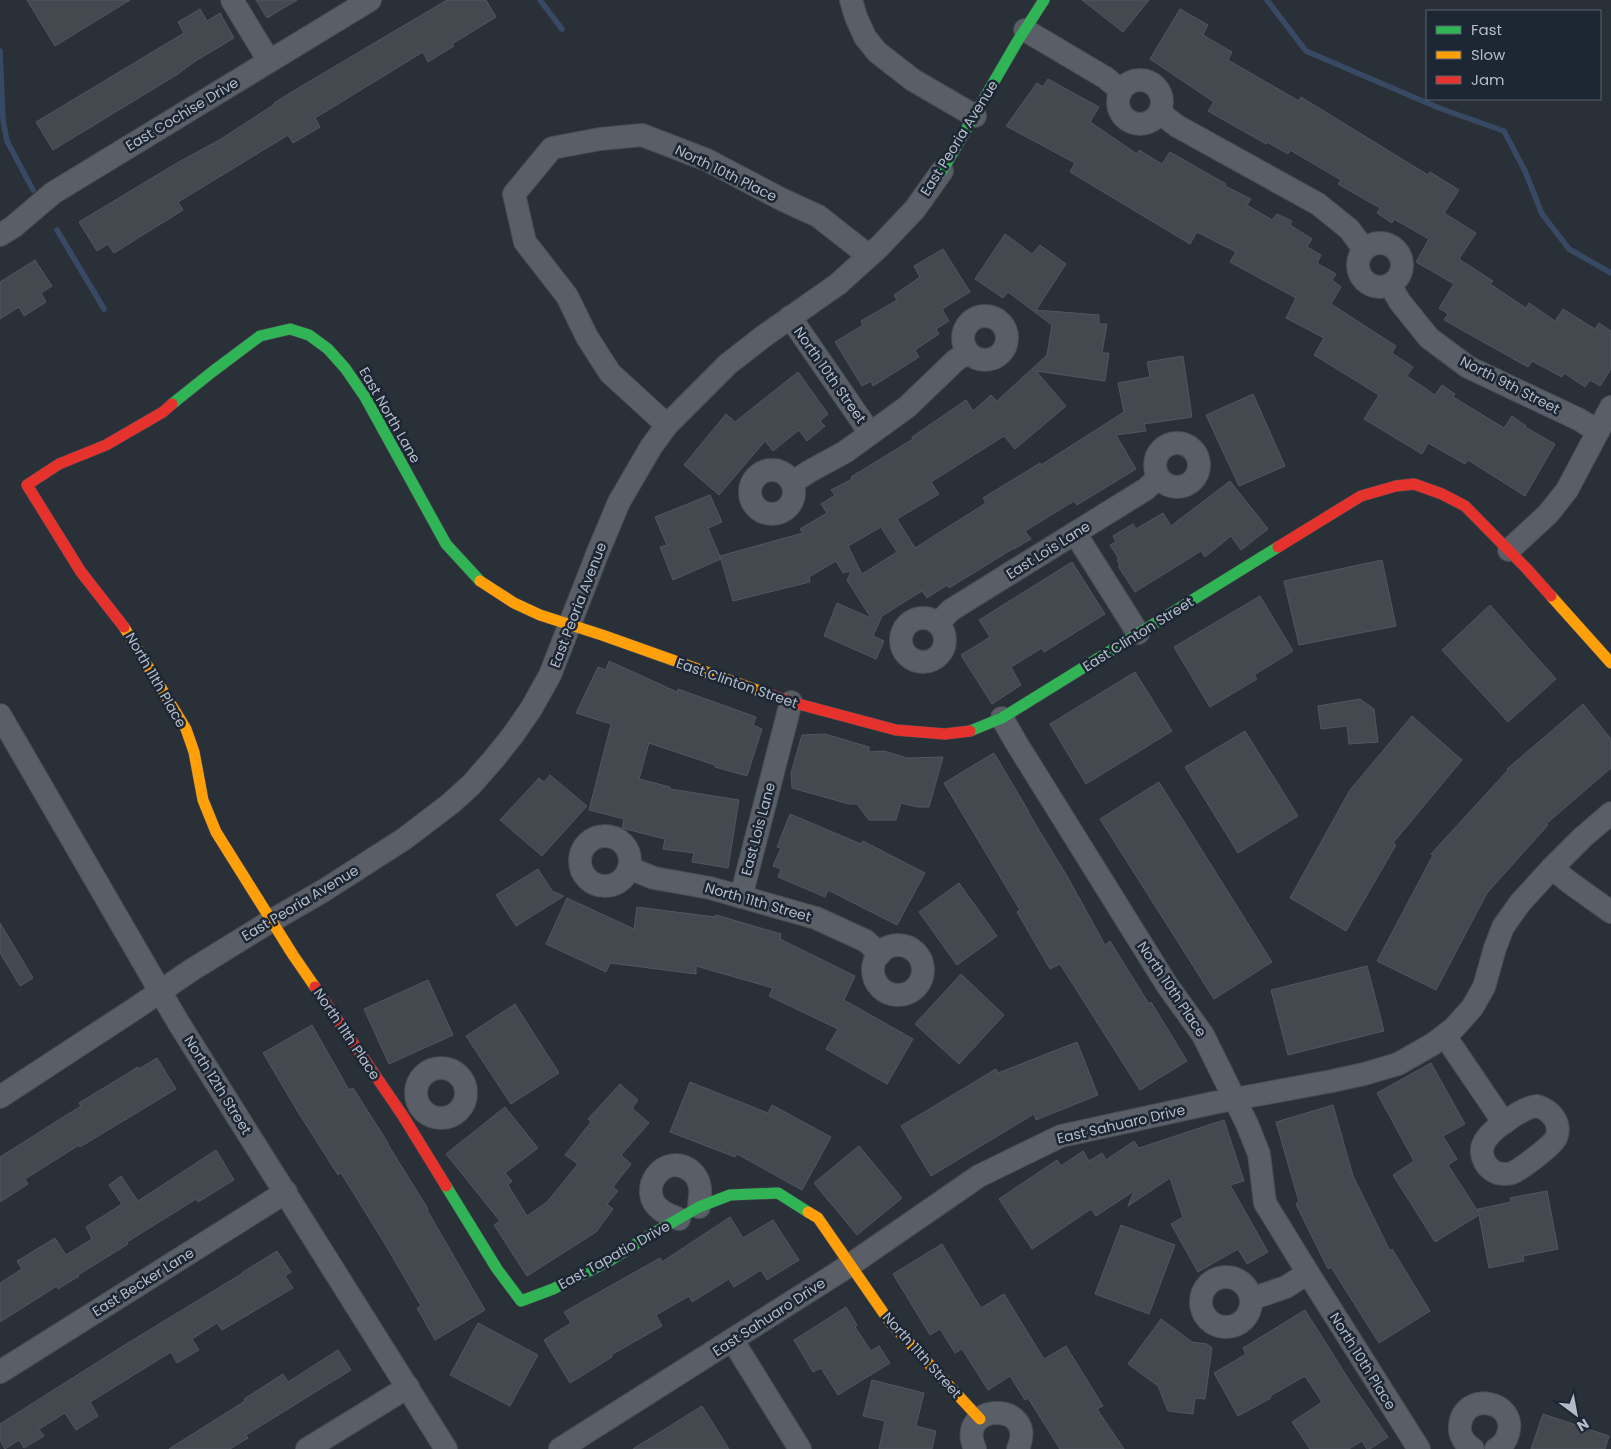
<svg xmlns="http://www.w3.org/2000/svg" width="1611" height="1449" font-family="Poppins,sans-serif">
	<style>
		.lines { fill: none; stroke-linecap: round; stroke-linejoin: round }
		.stream { stroke: #384963; stroke-width: 5.5 }
		.building { fill: #444950; stroke: #52575f; fill-rule: evenodd }
		.street-casing { stroke: #484c53; stroke-width: 24 }
		.fast-casing { stroke: #484c53; stroke-width: 12 }
		.slow-casing { stroke: #484c53; stroke-width: 12 }
		.jam-casing { stroke: #484c53; stroke-width: 12 }
		.street { stroke: #5a5e66; stroke-width: 22 }
		.fast { stroke: #30b455; stroke-width: 11 }
		.slow { stroke: #ff9f0a; stroke-width: 11 }
		.jam { stroke: #e5322d; stroke-width: 11 }
		.labels { text-anchor: middle; stroke-width: 5; stroke-linejoin: round; paint-order: stroke }
		.street-label { font-size: 14px; fill: #b4bcc9; stroke: #1d2633 }
	</style>
	<rect width="100%" height="100%" fill="#2a3038"/>
	<g class="lines">
		<!-- stream -->
		<g class="stream">
			<polyline points="540,0 562,29"/>
			<polyline points="1267,0 1306,51 1439,108 1504,131 1525,171 1542,214 1569,249 1611,273"/>
			<polyline points="0,51 3,120 7,141 33,190"/>
			<polyline points="57,230 104,309"/>
		</g>
	</g>
	<!-- building -->
	<g class="building">
		<polygon points="27,0 130,0 55,46"/>
		<polygon points="256,0 297,0 267,18"/>
		<polygon points="447,0 486,0 496,17 452,44 454,46 428,62 423,52 315,118 320,127 293,143 288,135 178,202 183,210 114,253 108,244 97,251 79,222 177,163 221,139 275,104 274,103 295,90"/>
		<polygon points="1082,0 1149,0 1123,32"/>
		<polygon points="200,9 207,21 220,13 234,38 194,62 178,74 53,150 36,122 184,33 178,22"/>
		<polygon points="1180,9 1208,25 1203,35 1232,52 1228,60 1299,101 1301,97 1428,175 1430,172 1459,190 1444,213 1476,233 1459,259 1493,281 1490,284 1526,308 1529,303 1555,321 1563,309 1595,329 1599,323 1611,331 1611,369 1600,386 1590,380 1585,387 1564,373 1562,377 1532,361 1528,367 1444,320 1448,314 1439,308 1454,284 1416,262 1429,239 1394,219 1392,223 1377,213 1380,208 1338,184 1341,180 1290,150 1288,154 1267,142 1266,144 1208,111 1214,102 1150,59"/>
		<polygon points="1048,79 1099,107 1090,122 1137,154 1139,150 1162,164 1170,152 1226,184 1225,186 1251,199 1247,205 1272,220 1277,214 1292,221 1290,225 1312,239 1307,247 1321,255 1317,263 1336,274 1332,280 1341,287 1331,304 1396,346 1392,353 1413,367 1407,376 1435,395 1442,385 1455,394 1453,397 1504,428 1512,416 1526,426 1525,427 1555,444 1525,496 1468,460 1465,464 1428,443 1422,454 1364,419 1379,395 1314,355 1324,338 1286,318 1296,298 1230,262 1236,252 1197,232 1190,244 1070,172 1075,163 1006,126 1037,83 1043,87"/>
		<path d="M1005,234L1032,254L1040,245L1066,264L1036,310L1099,315V324H1107L1102,353H1109L1105,381L1036,371L1066,406L1015,449L1004,436L931,482L939,494L897,519L915,548L986,503L983,498L1040,463L1041,465L1124,412L1118,383L1150,377L1147,362L1183,356L1192,417L1144,424L1146,431L1116,435L1136,469L1077,505L1074,501L1025,531L1031,539L1014,549V548L949,588L947,585L927,598L922,591L882,616L873,636L884,641L876,659L824,636L837,603L871,618L847,580L851,571L843,573L836,561L809,577L810,582L733,601L720,556L803,533L800,529L827,513L821,504L835,495L831,490L852,479L851,477L913,439L912,437L966,400L973,411L991,395L997,401L1047,355L1052,325L1008,292L1003,298L975,279ZM881,527L897,552L862,574L848,546Z"/>
		<polygon points="943,249 970,292 942,309 949,321 936,329 939,334 915,350 919,357 873,386 871,381 862,386 835,342 863,325 861,321 897,300 894,295 920,277 914,266"/>
		<polygon points="35,260 52,286 41,293 46,302 24,316 19,307 0,319 0,282"/>
		<polygon points="798,372 828,414 820,421 825,426 807,441 799,430 773,451 765,441 719,495 684,465 726,414 735,422"/>
		<polygon points="1253,394 1285,466 1239,486 1206,415"/>
		<polygon points="1230,481 1268,529 1241,550 1231,536 1205,557 1201,551 1135,592 1118,566 1120,565 1117,560 1119,559 1110,545 1116,542 1113,536 1133,524 1136,529 1163,513 1171,526"/>
		<polygon points="710,495 722,522 708,528 721,559 673,580 660,547 667,545 655,517"/>
		<polygon points="1382,560 1396,626 1299,645 1284,581"/>
		<polygon points="1072,562 1105,614 1044,652 1042,648 1011,667 1021,685 992,704 961,655 990,637 979,620"/>
		<polygon points="1260,596 1293,651 1254,675 1257,679 1210,707 1174,647"/>
		<polygon points="1490,605 1556,679 1508,722 1442,650"/>
		<polygon points="609,661 677,692 678,689 756,717 753,725 762,729 747,776 715,767 715,765 649,743 639,779 670,787 670,789 739,800 728,868 692,862 694,853 663,849 665,839 622,828 624,819 589,810 611,724 576,713 598,667 606,670"/>
		<polygon points="1135,672 1172,731 1086,784 1050,724"/>
		<polygon points="1360,699 1374,709 1378,742 1349,744 1347,726 1321,729 1318,706"/>
		<polygon points="1583,704 1611,739 1611,768 1546,824 1548,825 1487,893 1436,990 1377,961 1433,855 1431,854 1508,770 1507,769"/>
		<polygon points="1412,716 1462,760 1393,843 1396,845 1346,931 1290,898 1350,790"/>
		<polygon points="1245,731 1298,816 1238,853 1185,767"/>
		<polygon points="825,734 869,747 869,752 884,751 907,758 943,757 929,807 917,807 901,803 896,820 869,820 857,804 849,804 792,788 791,773 802,735"/>
		<polygon points="994,753 1029,812 1028,812 1067,876 1105,945 1110,941 1149,1004 1151,1002 1187,1061 1140,1090 1060,964 1050,969 1017,912 1020,910 944,783"/>
		<polygon points="550,775 587,806 542,856 500,820 539,778 544,782"/>
		<polygon points="1159,782 1272,962 1214,999 1100,819"/>
		<polygon points="790,814 861,844 863,841 925,873 897,925 828,890 825,897 778,877 781,869 773,866 781,848 777,847"/>
		<polygon points="538,869 552,891 564,896 516,926 496,895"/>
		<polygon points="959,883 997,936 957,965 919,912"/>
		<polygon points="567,898 634,929 637,907 715,917 716,915 781,934 780,939 855,976 844,1000 913,1039 887,1084 826,1049 838,1029 769,996 773,988 696,966 696,974 610,963 606,972 546,944"/>
		<polygon points="0,923 33,978 20,986 0,953"/>
		<polygon points="1367,966 1384,1031 1288,1055 1271,990"/>
		<polygon points="961,974 1004,1015 959,1064 915,1024"/>
		<polygon points="428,980 453,1035 389,1064 364,1009"/>
		<polygon points="515,1004 559,1073 511,1104 466,1036"/>
		<polygon points="312,1025 349,1090 353,1088 388,1143 387,1143 428,1209 427,1210 485,1310 435,1340 417,1308 421,1306 385,1244 341,1173 338,1175 298,1112 263,1053"/>
		<polygon points="1077,1042 1098,1095 1036,1120 1034,1114 931,1176 901,1126 996,1069 998,1073"/>
		<polygon points="157,1058 176,1089 80,1147 79,1145 25,1179 28,1184 0,1202 0,1157 81,1106 79,1103 138,1067 139,1069"/>
		<polygon points="1431,1063 1465,1124 1443,1136 1457,1159 1448,1165 1479,1213 1478,1209 1511,1202 1510,1198 1547,1191 1558,1249 1523,1256 1524,1261 1489,1268 1479,1215 1435,1242 1393,1175 1414,1161 1377,1093"/>
		<polygon points="690,1082 768,1113 772,1105 831,1137 802,1190 737,1154 735,1157 670,1132"/>
		<polygon points="620,1084 638,1100 632,1108 649,1123 621,1155 631,1164 613,1187 618,1191 607,1204 613,1209 596,1232 527,1276 494,1225 500,1221 446,1154 505,1107 538,1148 505,1173 512,1181 508,1185 527,1216 547,1202 578,1164 565,1155 591,1122 588,1119"/>
		<polygon points="1333,1105 1353,1176 1390,1251 1392,1249 1430,1311 1379,1343 1331,1267 1328,1269 1296,1204 1299,1202 1276,1122"/>
		<polygon points="1224,1120 1244,1181 1230,1185 1268,1252 1247,1264 1238,1249 1198,1272 1171,1224 1183,1217 1170,1178 1128,1206 1134,1191 1096,1216 1091,1209 1032,1249 999,1199 1057,1160 1061,1166 1083,1151 1089,1161 1102,1153 1106,1160 1134,1141 1139,1148"/>
		<polygon points="859,1146 902,1198 857,1235 814,1183"/>
		<polygon points="216,1150 234,1180 198,1202 196,1199 127,1242 128,1244 78,1275 79,1276 58,1289 57,1286 0,1322 0,1283 22,1269 17,1261 55,1238 66,1255 92,1239 86,1227 122,1204 109,1185 121,1176 138,1201"/>
		<polygon points="730,1217 743,1238 773,1220 799,1260 767,1280 761,1270 734,1287 729,1279 692,1302 689,1296 656,1315 662,1326 611,1355 612,1357 570,1383 544,1340 571,1323 564,1312 660,1258 662,1262"/>
		<polygon points="1121,1225 1175,1245 1149,1314 1095,1294"/>
		<polygon points="942,1244 981,1308 1004,1294 1044,1359 1066,1346 1103,1406 1097,1409 1124,1449 1060,1449 1028,1398 1025,1400 1010,1376 988,1390 962,1349 955,1353 940,1329 930,1335 893,1274"/>
		<polygon points="277,1251 291,1272 285,1276 293,1288 222,1330 217,1323 192,1339 199,1350 177,1363 171,1352 90,1402 98,1416 76,1430 65,1413 39,1429 44,1436 24,1448 19,1440 5,1449 0,1440 0,1424 123,1346 243,1273 243,1272"/>
		<polygon points="846,1307 857,1325 855,1327 871,1351 879,1346 890,1363 838,1395 821,1368 813,1372 794,1340"/>
		<polygon points="1305,1310 1351,1383 1388,1437 1370,1449 1367,1449 1362,1441 1349,1449 1310,1449 1292,1422 1322,1402 1305,1376 1270,1396 1271,1398 1238,1416 1214,1373 1246,1354 1243,1348"/>
		<polygon points="1161,1319 1192,1342 1207,1344 1212,1348 1205,1399 1195,1398 1193,1414 1168,1411 1158,1386 1128,1364"/>
		<polygon points="478,1323 538,1355 510,1406 450,1375"/>
		<polygon points="338,1350 351,1370 246,1435 248,1438 230,1449 169,1449 245,1401 244,1399 283,1374 288,1382"/>
		<polygon points="872,1380 924,1393 916,1426 936,1431 932,1449 879,1449 885,1421 863,1416"/>
		<polygon points="702,1406 729,1449 633,1449"/>
		<polygon points="1543,1414 1609,1436 1605,1449 1531,1449"/>
	</g>
	<g class="lines">
		<!-- street casing -->
		<g class="street-casing">
			<g id="street">
				<polyline points="232,0 269,61"/>
				<polyline points="851,0 856,17 865,37 877,52 913,80 975,116"/>
				<polyline points="1025,30 1106,78 1121,91"/>
				<circle cx="1140" cy="102" r="22"/>
				<polyline points="1160,113 1177,126 1318,204 1349,229 1364,249"/>
				<polyline points="0,235 13,227 53,193 370,0"/>
				<circle cx="1380" cy="265" r="22"/>
				<polyline points="1390,285 1400,302 1429,338 1468,367 1578,419 1598,431"/>
				<circle cx="985" cy="338" r="22"/>
				<polyline points="790,317 870,433"/>
				<polyline points="667,425 610,373 587,337 567,296 525,242 514,194 552,148 600,139 642,135 707,160 783,200 818,216 869,256"/>
				<circle cx="1177" cy="465" r="22"/>
				<circle cx="772" cy="492" r="22"/>
				<polyline points="793,482 810,471 845,452 907,407 956,360 968,353"/>
				<polyline points="1075,533 1138,633"/>
				<polyline points="1509,550 1548,514 1567,490 1611,407"/>
				<circle cx="923" cy="640" r="22"/>
				<polyline points="938,623 951,610 1146,489 1158,478"/>
				<polyline points="0,715 178,1022 446,1449"/>
				<polyline points="1002,718 1017,744 1167,985 1203,1035 1247,1124 1259,1154 1265,1203 1308,1273 1419,1449"/>
				<circle cx="605" cy="861" r="25"/>
				<polyline points="629,868 654,878 710,888 816,918 866,941 880,954"/>
				<polyline points="1552,868 1569,882 1611,912"/>
				<polyline points="741,897 791,702"/>
				<circle cx="898" cy="970" r="25"/>
				<polyline points="1445,1036 1504,1123"/>
				<circle cx="441" cy="1093" r="25"/>
				<polyline points="0,1097 136,1008 190,971 271,921 323,891 404,839 450,804 471,785 493,760 513,735 531,709 550,675 598,552 619,502 651,447 667,425 728,364 764,336 838,284 880,246 915,209 942,171"/>
				<path d="M1537,1106C1551,1110 1562,1123 1556,1138C1553,1145 1520,1170 1512,1173C1507,1175 1502,1174 1497,1173C1483,1167 1477,1150 1487,1138C1495,1127 1524,1107 1537,1106Z"/>
				<path d="M679,1219C673,1216 666,1214 661,1210C635,1191 664,1150 691,1171C696,1175 699,1181 700,1188C701,1194 699,1201 699,1207"/>
				<circle cx="1226" cy="1302" r="25"/>
				<polyline points="1251,1299 1286,1287 1308,1273"/>
				<polyline points="733,1341 800,1449"/>
				<polyline points="0,1372 286,1192"/>
				<polyline points="307,1449 408,1387"/>
				<polyline points="560,1449 850,1265 979,1176 1061,1136 1213,1103 1332,1081 1364,1074 1398,1064 1433,1044 1454,1028 1472,1008 1484,987 1495,948 1503,927 1520,903 1552,868 1583,837 1611,813"/>
				<path d="M975,1449C954,1402 1039,1400 1018,1449"/>
				<path d="M1473,1449C1465,1444 1459,1436 1460,1426C1463,1390 1518,1400 1508,1434C1506,1441 1502,1446 1496,1449"/>
			</g>
		</g>
		<!-- fast casing -->
		<g class="fast-casing">
			<g id="fast">
				<polyline points="942,171 1017,42 1044,0"/>
				<polyline points="172,404 212,372 260,336 290,329 309,335 328,349 345,368 365,397 446,544 480,581"/>
				<polyline points="970,731 1002,718 1278,547"/>
				<polyline points="446,1186 497,1269 521,1301 553,1289 611,1260 645,1238 699,1207 730,1195 778,1193 808,1212"/>
			</g>
		</g>
		<!-- slow casing -->
		<g class="slow-casing">
			<g id="slow">
				<polyline points="480,581 514,603 540,615 602,635 771,695"/>
				<polyline points="1551,596 1611,663"/>
				<polyline points="124,627 186,729 194,752 203,800 216,832 293,955 315,987"/>
				<polyline points="808,1212 818,1218 889,1321 980,1419"/>
			</g>
		</g>
		<!-- jam casing -->
		<g class="jam-casing">
			<g id="jam">
				<polyline points="1278,547 1361,496 1396,486 1414,484 1442,494 1465,506 1527,569 1551,596"/>
				<polyline points="124,627 81,572 27,485 59,464 106,445 163,412 172,404"/>
				<polyline points="771,695 791,702 896,730 945,734 970,731"/>
				<polyline points="315,987 403,1116 446,1186"/>
			</g>
		</g>
		<!-- street -->
		<use href="#street" class="street"/>
		<!-- fast -->
		<use href="#fast" class="fast"/>
		<!-- slow -->
		<use href="#slow" class="slow"/>
		<!-- jam -->
		<use href="#jam" class="jam"/>
	</g>
	<g class="labels">
		<!-- street labels -->
		<g class="street-label">
			<text transform="translate(182 114) rotate(-31)" y="5">East Cochise Drive</text>
			<text transform="translate(959 138) rotate(-58)" y="5">East Peoria Avenue</text>
			<text transform="translate(726 173) rotate(26)" y="5">North 10th Place</text>
			<text transform="translate(830 375) rotate(55)" y="5">North 10th Street</text>
			<text transform="translate(1510 385) rotate(27)" y="5">North 9th Street</text>
			<text transform="translate(390 415) rotate(60)" y="5">East North Lane</text>
			<text transform="translate(1048 550) rotate(-32)" y="5">East Lois Lane</text>
			<text transform="translate(578 605) rotate(-69)" y="5">East Peoria Avenue</text>
			<text transform="translate(1138 634) rotate(-32)" y="5">East Clinton Street</text>
			<text transform="translate(156 680) rotate(60)" y="5">North 11th Place</text>
			<text transform="translate(737 683) rotate(19)" y="5">East Clinton Street</text>
			<text transform="translate(758 829) rotate(-75)" y="5">East Lois Lane</text>
			<text transform="translate(758 902) rotate(16)" y="5">North 11th Street</text>
			<text transform="translate(300 903) rotate(-31)" y="5">East Peoria Avenue</text>
			<text transform="translate(1172 989) rotate(56)" y="5">North 10th Place</text>
			<text transform="translate(347 1034) rotate(56)" y="5">North 11th Place</text>
			<text transform="translate(218 1085) rotate(58)" y="5">North 12th Street</text>
			<text transform="translate(1121 1124) rotate(-13)" y="5">East Sahuaro Drive</text>
			<text transform="translate(614 1255) rotate(-29)" y="5">East Tapatio Drive</text>
			<text transform="translate(143 1282) rotate(-32)" y="5">East Becker Lane</text>
			<text transform="translate(769 1317) rotate(-33)" y="5">East Sahuaro Drive</text>
			<text transform="translate(922 1355) rotate(48)" y="5">North 11th Street</text>
			<text transform="translate(1363 1361) rotate(58)" y="5">North 10th Place</text>
		</g>
	</g>
	<!-- legend -->
	<rect x="1426" y="10" width="175" height="90" fill="#1d2633" stroke="#59626f"/>
	<rect x="1436" y="26" width="25" height="8" fill="#30b455" stroke="#59626f"/>
	<text x="1471" y="35" font-size="15" fill="#b4bcc9">Fast</text>
	<rect x="1436" y="51" width="25" height="8" fill="#ff9f0a" stroke="#59626f"/>
	<text x="1471" y="60" font-size="15" fill="#b4bcc9">Slow</text>
	<rect x="1436" y="76" width="25" height="8" fill="#e5322d" stroke="#59626f"/>
	<text x="1471" y="85" font-size="15" fill="#b4bcc9">Jam</text>
	<!-- north arrow -->
	<g transform="translate(1576 1414) rotate(148)" stroke="#1d2633" stroke-width="4" paint-order="stroke">
	<path d="M0-4L9 19L0 12L-9 19Z" fill="#b4bcc9"/>
	<text y="-8" font-size="14" font-weight="bold" text-anchor="middle" fill="#b4bcc9">N</text>
	</g>
</svg>
